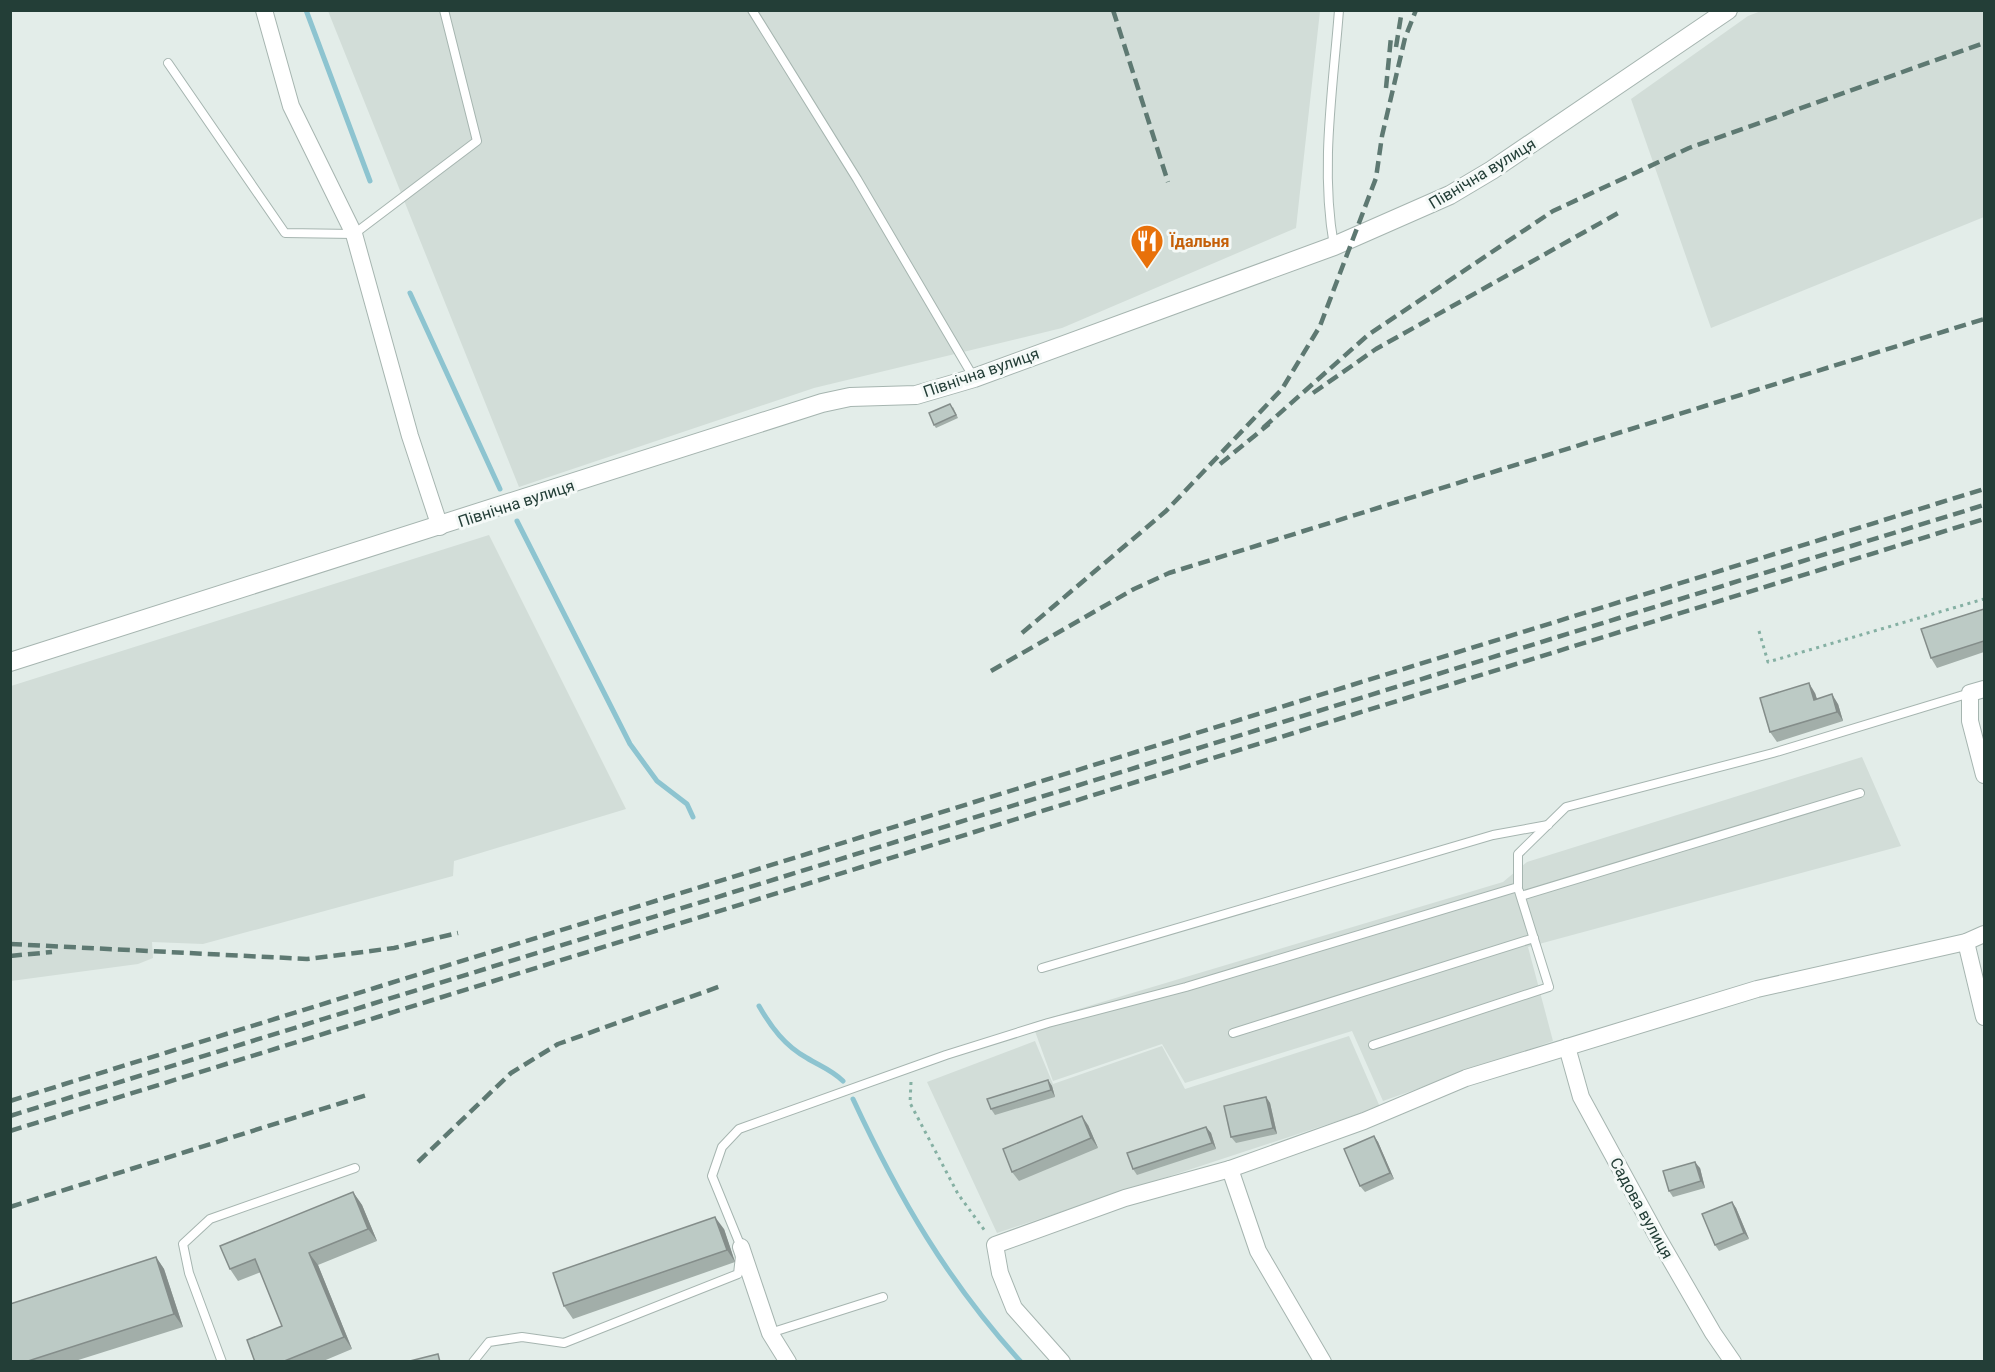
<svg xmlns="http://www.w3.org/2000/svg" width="1995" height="1372" font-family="Roboto,sans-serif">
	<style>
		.built { fill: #d2ddd8 }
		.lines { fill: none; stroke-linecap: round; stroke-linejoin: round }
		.stream { stroke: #8dc4d0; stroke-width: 5 }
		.service-casing { stroke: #a6b5b0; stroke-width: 10 }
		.minor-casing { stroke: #a6b5b0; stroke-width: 18 }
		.tertiary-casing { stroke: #a6b5b0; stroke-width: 20 }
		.path { stroke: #85b0a3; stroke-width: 3; stroke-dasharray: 3 4.5; stroke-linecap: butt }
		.service { stroke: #fff; stroke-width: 8 }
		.minor { stroke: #fff; stroke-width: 16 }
		.tertiary { stroke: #fff; stroke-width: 18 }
		.rail { stroke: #5e7972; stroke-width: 4.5; stroke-dasharray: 12 6; stroke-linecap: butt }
		.wall { fill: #a2aea9 }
		.shaded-wall { fill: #848d8a }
		.building { fill: #bccac5; stroke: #848d8a; stroke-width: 1.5 }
		.labels { text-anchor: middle; stroke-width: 6; stroke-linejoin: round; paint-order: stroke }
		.street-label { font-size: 16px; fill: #233e37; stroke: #f4f9f7 }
		.food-label { font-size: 16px; font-weight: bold; fill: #c56008; stroke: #f4f9f7; text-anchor: start }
	</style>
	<rect width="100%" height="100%" fill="#e3ede9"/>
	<!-- built -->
	<g class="built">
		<polygon points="328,11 1320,11 1296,228 1062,328 814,388 519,487"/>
		<polygon points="1761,11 1984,11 1984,217 1711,328 1631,99 1748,16"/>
		<polygon points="489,535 626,809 454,861 453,876 203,944 152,942 153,958 138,964 11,981 11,686"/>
		<polygon points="1862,757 1901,846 1528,947 1553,1041 1383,1101 1352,1031 1185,1083 1162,1044 1053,1081 1032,1023 1503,882 1527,862"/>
		<polygon points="1349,1036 1380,1107 997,1233 927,1082 1035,1041 1053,1084 1162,1046 1185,1089"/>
	</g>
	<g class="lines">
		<!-- stream -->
		<g class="stream">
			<polyline points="306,10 370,181"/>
			<polyline points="410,293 500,489"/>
			<polyline points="517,521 630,744 657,781 687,804 693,817"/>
			<path d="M759,1006C771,1027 785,1046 807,1058C820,1066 832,1070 843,1081"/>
			<path d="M853,1099C899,1198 948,1282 1021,1362"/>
		</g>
		<!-- service casing -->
		<g class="service-casing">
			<g id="service">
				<polyline points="752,10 857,179 974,378"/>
				<polyline points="168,63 285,233 354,234 477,141 444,10"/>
				<path d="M1334,246C1320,168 1333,89 1339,10"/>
				<polyline points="1521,896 1860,793"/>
				<polyline points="1042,968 1493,835 1548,825"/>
				<polyline points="1233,1033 1534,938"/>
				<polyline points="1373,1045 1549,987 1519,891"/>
				<polyline points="770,1333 883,1297"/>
				<polyline points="222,1362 189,1273 183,1244 210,1219 355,1168"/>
				<polyline points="473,1362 489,1342 522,1337 564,1343 738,1274 741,1247 712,1176 722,1147 739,1129 946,1055 1048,1023 1186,987 1518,887 1518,854 1566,807 1773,753 1970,693"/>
			</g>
		</g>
		<!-- minor casing -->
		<g class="minor-casing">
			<g id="minor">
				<polyline points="264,10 291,106 354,234 410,436 440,527"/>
				<polyline points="1984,689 1970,693 1970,721 1984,775"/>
				<polyline points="1966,942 1984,1017"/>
				<polyline points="1567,1047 1581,1097 1658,1238 1713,1333 1733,1362"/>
				<polyline points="1230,1169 1258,1251 1323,1362"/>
				<polyline points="741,1247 770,1333 788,1362"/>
				<polyline points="1062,1362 1014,1308 1000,1273 995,1245 1125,1198 1230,1169 1364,1121 1466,1078 1757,989 1966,942 1984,934"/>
			</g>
		</g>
		<!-- tertiary casing -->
		<g class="tertiary-casing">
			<polyline id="tertiary" points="10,662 822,403 850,397 916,395 974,378 1334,246 1450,195 1492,170 1728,10"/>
		</g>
		<!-- path -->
		<g class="path">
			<polyline points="1759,631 1768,662 1984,599"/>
			<polyline points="911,1082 910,1103 958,1194 985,1231"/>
		</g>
		<!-- service -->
		<use href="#service" class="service"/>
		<!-- minor -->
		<use href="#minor" class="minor"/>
		<!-- tertiary -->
		<use href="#tertiary" class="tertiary"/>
		<!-- rail -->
		<g class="rail">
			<polyline points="1113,10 1168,182"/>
			<polyline points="1396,47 1402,10"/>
			<polyline points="1386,88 1391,37"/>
			<polyline points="1313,393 1376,349 1620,212"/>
			<polyline points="1263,428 1368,335 1553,211 1689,148 1984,43"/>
			<polyline points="1220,464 1269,424"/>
			<polyline points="1022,633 1166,511 1282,389 1320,326 1376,178 1382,136 1405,38 1416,10"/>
			<polyline points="991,671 1134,589 1169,573 1984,319"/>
			<polyline points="10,944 307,959 394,948 458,933"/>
			<polyline points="10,956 52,952"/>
			<polyline points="10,1101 1984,489"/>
			<polyline points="10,1116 1984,505"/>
			<polyline points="10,1131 1984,519"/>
			<polyline points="418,1162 511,1073 558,1044 721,986"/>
			<polyline points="10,1207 370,1094"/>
		</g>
	</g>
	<!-- wall -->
	<g class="wall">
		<polygon points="953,407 958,418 936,428 934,425"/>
		<polygon points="1984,609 1984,652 1937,668 1931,658"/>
		<polygon points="1815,693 1817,699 1838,704 1843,721 1777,742 1770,732"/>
		<polygon points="1048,1080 1052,1086 1055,1097 995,1115 991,1109"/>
		<polygon points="1266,1097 1270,1103 1277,1134 1236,1143 1231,1137"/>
		<polygon points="1088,1125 1098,1148 1019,1181 1012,1172"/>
		<polygon points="1206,1127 1211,1133 1216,1149 1137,1175 1133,1169"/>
		<polygon points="1374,1136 1378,1142 1394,1179 1365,1192 1360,1186"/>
		<polygon points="1700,1168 1705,1188 1673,1197 1669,1191"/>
		<polygon points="353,1192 362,1205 377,1241 318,1265 352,1349 321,1362 255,1362 282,1326 261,1272 238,1281 230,1269"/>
		<polygon points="1732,1202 1736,1208 1749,1239 1719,1251 1715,1245"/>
		<polygon points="724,1229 735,1262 573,1319 564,1306"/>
		<polygon points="156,1257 164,1269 183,1327 72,1362 10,1362"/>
	</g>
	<!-- shaded-wall -->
	<g class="shaded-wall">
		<polygon points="1809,683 1815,693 1820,709 1814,700"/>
		<polygon points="1832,694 1838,704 1843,721 1837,712"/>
		<polygon points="1048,1080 1052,1086 1055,1097 1051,1090"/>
		<polygon points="1266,1097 1270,1103 1277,1134 1273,1128"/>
		<polygon points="1082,1116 1088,1125 1098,1148 1091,1138"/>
		<polygon points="1206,1127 1211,1133 1216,1149 1212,1143"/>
		<polygon points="1374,1136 1378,1142 1394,1179 1390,1173"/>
		<polygon points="1695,1162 1700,1168 1705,1188 1701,1181"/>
		<polygon points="353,1192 362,1205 377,1241 368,1229"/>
		<polygon points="1732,1202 1736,1208 1749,1239 1744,1233"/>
		<polygon points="715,1217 724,1229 735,1262 727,1250"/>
		<polygon points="309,1253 318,1265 352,1349 344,1337"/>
		<polygon points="156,1257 164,1269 183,1327 174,1314"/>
	</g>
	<!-- building -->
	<g class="building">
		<polygon points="950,404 956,415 934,425 929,413"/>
		<polygon points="1984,609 1984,641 1931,658 1921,629"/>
		<polygon points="1809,683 1814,700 1832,694 1837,712 1770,732 1760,698"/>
		<polygon points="1048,1080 1051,1090 991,1109 987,1099"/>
		<polygon points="1266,1097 1273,1128 1231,1137 1224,1106"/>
		<polygon points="1082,1116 1091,1138 1012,1172 1003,1149"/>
		<polygon points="1206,1127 1212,1143 1133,1169 1127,1153"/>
		<polygon points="1374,1136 1390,1173 1360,1186 1344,1149"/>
		<polygon points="1695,1162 1701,1181 1669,1191 1663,1171"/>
		<polygon points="353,1192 368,1229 309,1253 344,1337 282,1362 255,1362 247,1340 282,1326 255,1259 230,1269 220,1246"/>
		<polygon points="1732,1202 1744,1233 1715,1245 1702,1214"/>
		<polygon points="715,1217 727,1250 564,1306 553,1273"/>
		<polygon points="156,1257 174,1314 25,1362 10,1362 10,1304"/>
		<polygon points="438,1354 440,1362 406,1362"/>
	</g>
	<!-- icons -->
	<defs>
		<g id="restaurant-pin" transform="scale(1.725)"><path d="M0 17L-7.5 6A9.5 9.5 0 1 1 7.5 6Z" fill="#e8710a" stroke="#f4f9f7"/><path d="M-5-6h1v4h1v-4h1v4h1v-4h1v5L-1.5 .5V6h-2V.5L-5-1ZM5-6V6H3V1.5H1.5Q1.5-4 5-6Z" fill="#fff"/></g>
	</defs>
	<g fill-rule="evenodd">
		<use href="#restaurant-pin" x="1147" y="241"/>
	</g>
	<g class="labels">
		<!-- street labels -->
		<g class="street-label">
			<text transform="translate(1482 173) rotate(-31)" y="6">Північна вулиця</text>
			<text transform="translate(981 372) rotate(-19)" y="6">Північна вулиця</text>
			<text transform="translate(516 503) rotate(-18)" y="6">Північна вулиця</text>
			<text transform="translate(1642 1208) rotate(61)" y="6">Садова вулиця</text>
		</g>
		<!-- food labels -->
		<g class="food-label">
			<text x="1170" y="247">Їдальня</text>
		</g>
	</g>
	<!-- border -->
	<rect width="1995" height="1372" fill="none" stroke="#233e37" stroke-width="24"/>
</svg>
